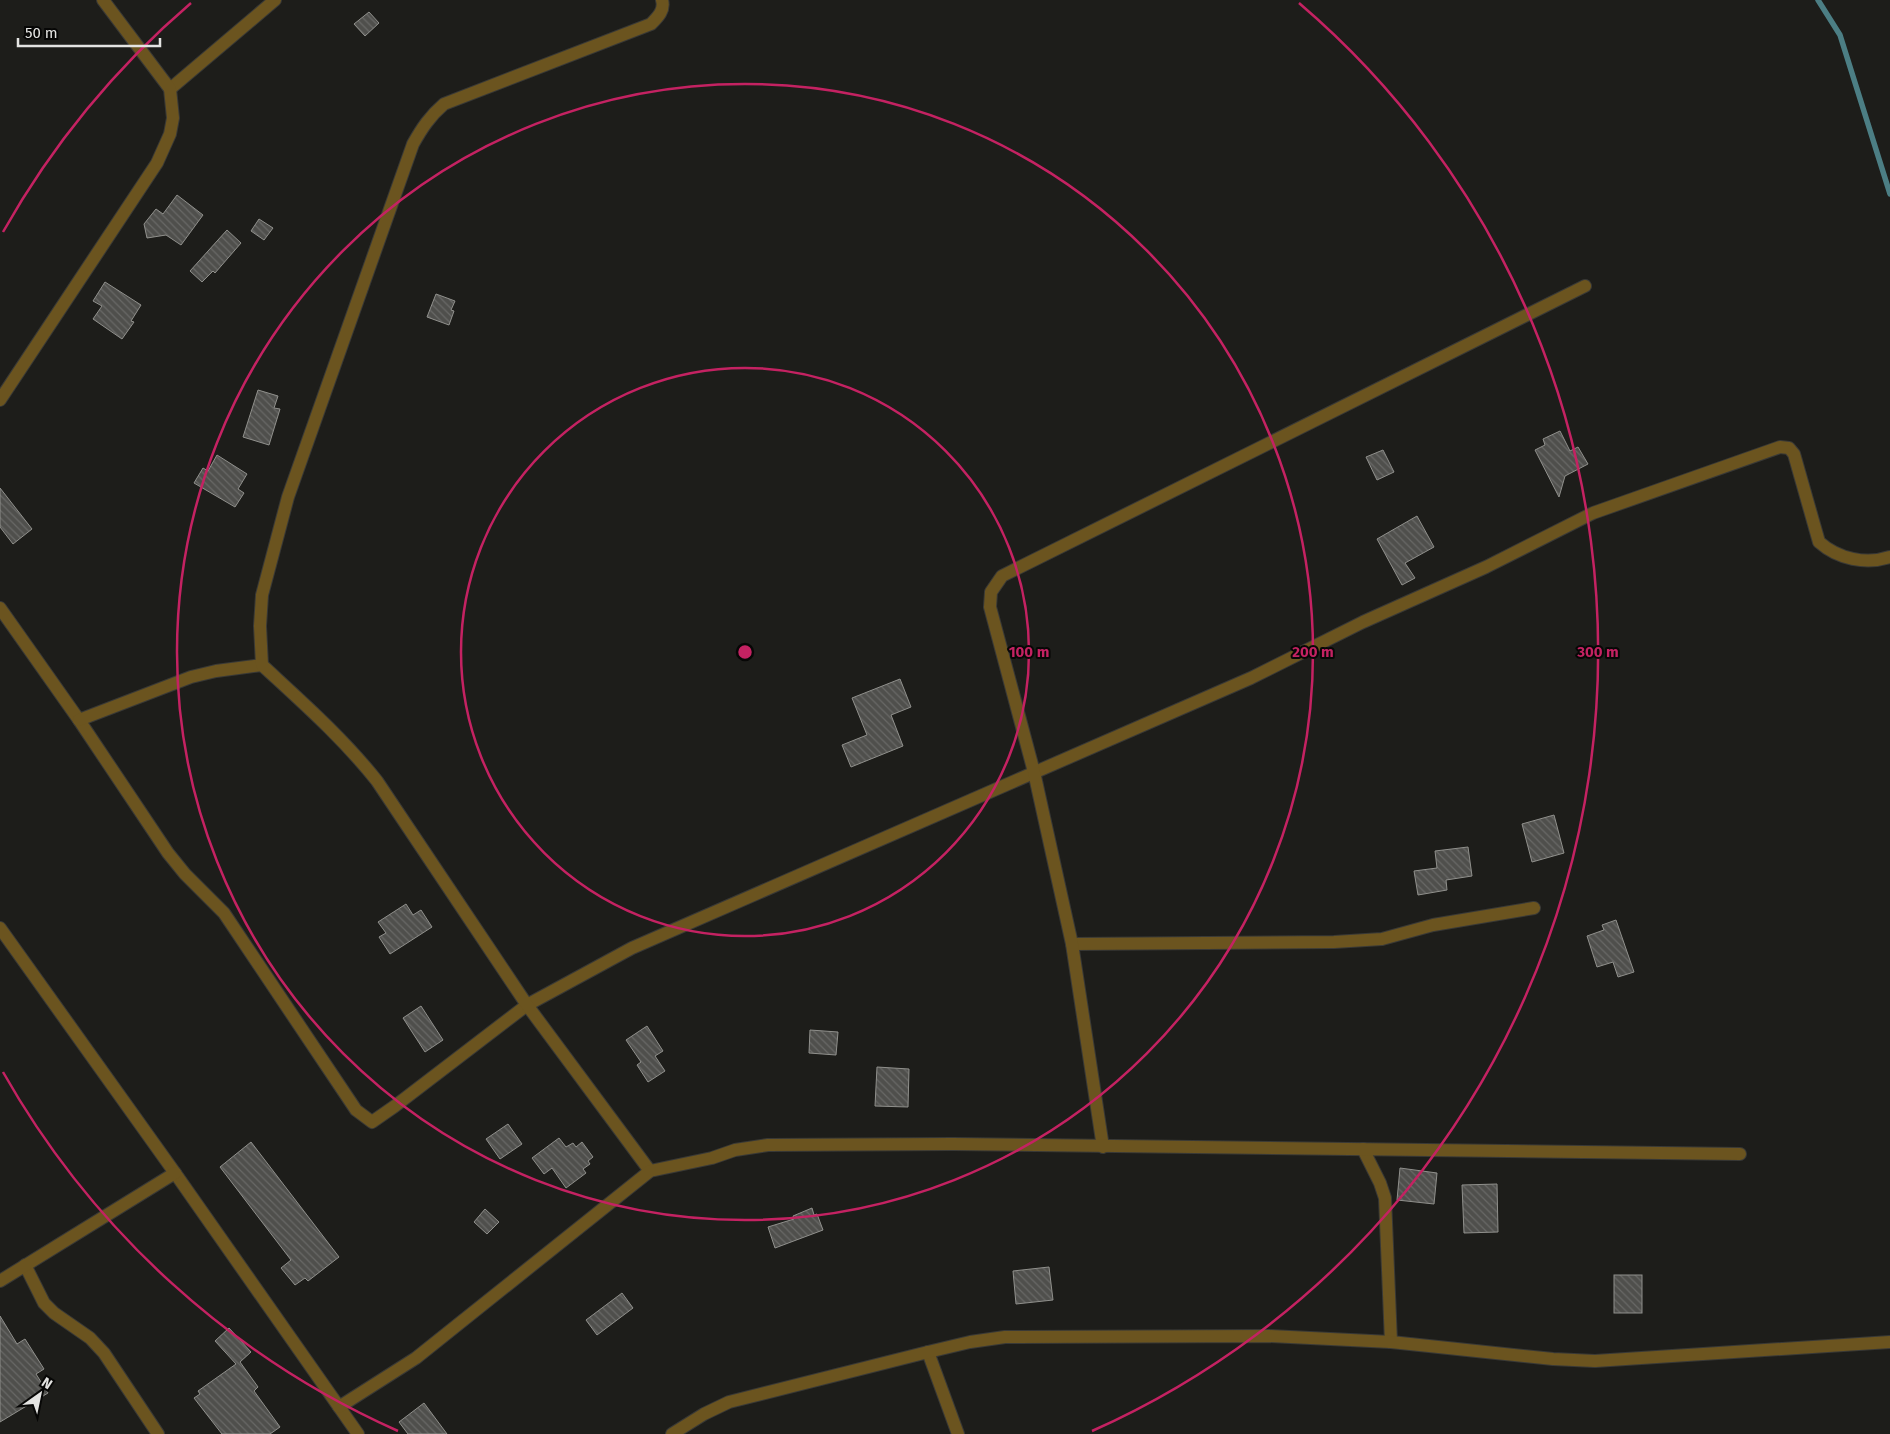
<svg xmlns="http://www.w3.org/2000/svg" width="1890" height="1434" font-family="'Fira Sans',sans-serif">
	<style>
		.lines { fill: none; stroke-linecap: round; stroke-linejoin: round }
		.stream { stroke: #4c7e84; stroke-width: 5.5 }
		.building { fill: url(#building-back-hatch); stroke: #90908c }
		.minor-casing { stroke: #393936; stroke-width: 14 }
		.minor { stroke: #6b541f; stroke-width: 12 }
		.ring { fill: none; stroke: #c42262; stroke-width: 2.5 }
		.centre { fill: #c42262; stroke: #070706; stroke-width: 2.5 }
		.ring-label { font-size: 15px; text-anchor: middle; font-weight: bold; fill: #c42262; stroke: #070706; stroke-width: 4; stroke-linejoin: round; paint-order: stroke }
	</style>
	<defs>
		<pattern id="building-back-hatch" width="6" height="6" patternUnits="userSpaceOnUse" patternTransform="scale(1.25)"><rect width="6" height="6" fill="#4f4f4c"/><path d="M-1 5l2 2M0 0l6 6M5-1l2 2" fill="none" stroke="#686866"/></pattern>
	</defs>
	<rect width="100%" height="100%" fill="#1d1d1a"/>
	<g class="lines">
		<!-- stream -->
		<polyline class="stream" points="1818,0 1840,35 1890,194"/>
	</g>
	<!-- building -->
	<g class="building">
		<polygon points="369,12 379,23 365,36 354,24"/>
		<polygon points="177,195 203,215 181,245 166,235 147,238 144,224 156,209 163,214"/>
		<polygon points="259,219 273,228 264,240 251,231"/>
		<polygon points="227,230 241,243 215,273 213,271 202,282 190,271"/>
		<polygon points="105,282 141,305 131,321 134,322 122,339 93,319 102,306 93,301"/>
		<polygon points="436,294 455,301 451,310 454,311 449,325 427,317"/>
		<polygon points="258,390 278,396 274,408 280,409 269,445 243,437"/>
		<polygon points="1560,431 1570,451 1578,447 1588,464 1565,476 1559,497 1535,450 1545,445 1543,439"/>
		<polygon points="1383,450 1394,472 1377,480 1366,457"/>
		<polygon points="217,455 247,474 238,489 244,493 235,507 194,483 203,468 208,471"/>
		<polygon points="0,488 32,529 13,544 0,527"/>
		<polygon points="1417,516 1434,547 1405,563 1415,578 1402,585 1377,539"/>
		<polygon points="900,679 911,707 891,715 903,746 851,767 842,745 867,735 852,698"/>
		<polygon points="1554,815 1564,853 1532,862 1522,824"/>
		<polygon points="1468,847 1472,876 1446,880 1447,890 1418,895 1414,871 1437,868 1435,851"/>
		<polygon points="406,904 413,915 421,910 432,927 390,954 379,937 386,933 378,922"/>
		<polygon points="1616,920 1634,972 1618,977 1613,962 1597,967 1587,936 1604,930 1602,925"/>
		<polygon points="421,1006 443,1040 425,1052 403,1018"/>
		<polygon points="647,1026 663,1051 655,1056 665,1071 648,1082 637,1065 641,1062 626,1040"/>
		<polygon points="810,1030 838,1032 836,1055 809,1053"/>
		<polygon points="877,1067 909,1069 908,1107 875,1106"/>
		<polygon points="508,1124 522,1144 500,1159 486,1139"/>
		<polygon points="559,1138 566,1147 573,1143 576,1147 582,1142 593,1157 588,1161 590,1164 583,1169 586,1173 566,1188 552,1168 544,1174 532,1158"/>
		<polygon points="251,1142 339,1257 308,1281 305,1278 295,1285 281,1268 291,1260 220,1167"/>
		<polygon points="1400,1168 1437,1173 1434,1204 1397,1200"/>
		<polygon points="1497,1184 1498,1232 1464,1233 1462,1185"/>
		<polygon points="812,1208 814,1215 817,1214 823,1230 775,1248 768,1227 794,1219 793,1216"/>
		<polygon points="485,1209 499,1222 487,1234 474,1222"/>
		<polygon points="1049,1267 1053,1300 1016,1304 1013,1271"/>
		<rect x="1614" y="1275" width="28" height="38"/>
		<polygon points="622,1293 633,1308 597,1335 586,1320"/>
		<polygon points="0,1316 17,1344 25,1339 44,1369 36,1374 48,1393 0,1422"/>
		<polygon points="229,1328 251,1352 240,1362 258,1387 254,1391 280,1427 270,1434 222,1434 194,1398 200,1394 198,1391 236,1364 215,1341"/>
		<polygon points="424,1403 447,1434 408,1434 399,1422"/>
	</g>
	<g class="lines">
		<!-- minor casing -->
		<g class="minor-casing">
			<g id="minor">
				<polyline points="170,89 275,0"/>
				<polyline points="0,400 157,163 170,134 173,118 170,89 103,0"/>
				<path d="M0,608L79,720L168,853L185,874L224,913L356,1110L372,1122L395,1106L527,1005L632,948L1251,678L1363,622L1486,567L1593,513L1780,447L1789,448L1794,454L1819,542C1838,559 1866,565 1890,557"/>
				<polyline points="79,720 191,677 216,671 262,665"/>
				<polyline points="0,928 175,1173 358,1434"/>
				<polyline points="1072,944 1334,942 1382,939 1433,925 1534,908"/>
				<polyline points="1103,1147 1072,944 1034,772 990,607 991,592 1002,576 1585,286"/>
				<polyline points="1363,1149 1380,1183 1385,1198 1391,1342"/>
				<path d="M650,1171L527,1005L377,781C343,738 302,702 262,665L260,626L262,595L288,497L413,144C422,128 430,116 444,104L651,24C658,17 665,10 662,0"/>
				<polyline points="25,1265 44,1303 54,1313 90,1338 104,1353 158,1434"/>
				<polyline points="0,1281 175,1173"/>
				<polyline points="928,1352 958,1434"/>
				<polyline points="339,1407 416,1358 650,1171 712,1158 735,1150 768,1145 953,1144 1740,1154"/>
				<polyline points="672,1434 704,1414 729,1402 928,1352 970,1342 1005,1337 1269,1336 1391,1342 1553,1359 1595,1361 1890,1342"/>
			</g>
		</g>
		<!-- minor -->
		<use href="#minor" class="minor"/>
	</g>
	<!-- distance rings -->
	<g class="ring">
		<circle cx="745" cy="652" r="284"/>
		<circle cx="745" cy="652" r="568"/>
		<path d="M398 1431A853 853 0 0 1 3 1072M3 232A853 853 0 0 1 191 3M1299 3A853 853 0 0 1 1092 1431"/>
	</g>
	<circle cx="745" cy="652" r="8" class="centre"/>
	<g class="ring-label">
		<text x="1029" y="657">100 m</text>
		<text x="1313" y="657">200 m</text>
		<text x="1598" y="657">300 m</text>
	</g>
	<!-- north arrow -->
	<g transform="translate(40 1394) rotate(33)" stroke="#070706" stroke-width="4" paint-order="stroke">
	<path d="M0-4L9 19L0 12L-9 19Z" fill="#e4e4e2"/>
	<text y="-8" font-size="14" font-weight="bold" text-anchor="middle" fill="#e4e4e2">N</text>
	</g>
	<!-- scale -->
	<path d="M18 38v8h142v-8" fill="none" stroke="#e4e4e2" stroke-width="2.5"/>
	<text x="25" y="38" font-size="15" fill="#e4e4e2" stroke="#070706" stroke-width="4" paint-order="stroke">50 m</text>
</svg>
